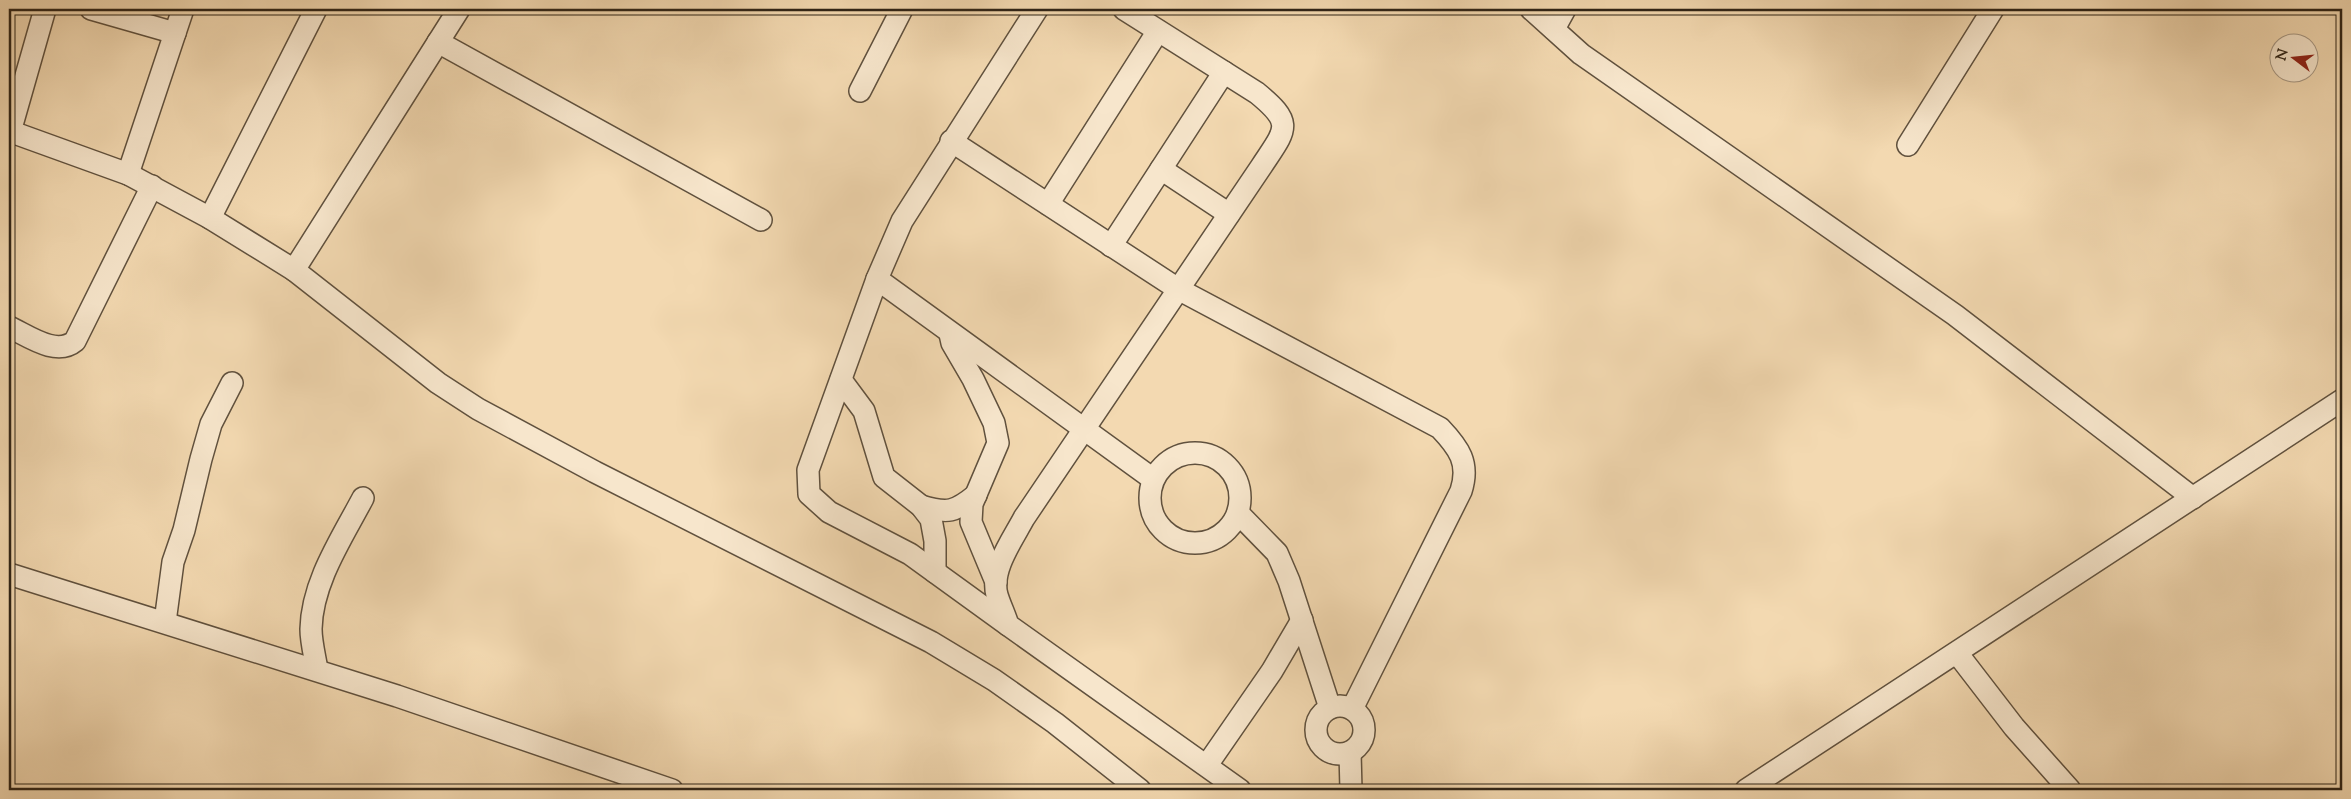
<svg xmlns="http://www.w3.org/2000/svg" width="2351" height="799" font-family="'Sorts Mill Goudy',serif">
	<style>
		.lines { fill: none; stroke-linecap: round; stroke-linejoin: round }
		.minor-casing { stroke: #60513e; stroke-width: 24 }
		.minor { stroke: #f7e6cc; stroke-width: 21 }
	</style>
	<rect width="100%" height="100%" fill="#f3d9b1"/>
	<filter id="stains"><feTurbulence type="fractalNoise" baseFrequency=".004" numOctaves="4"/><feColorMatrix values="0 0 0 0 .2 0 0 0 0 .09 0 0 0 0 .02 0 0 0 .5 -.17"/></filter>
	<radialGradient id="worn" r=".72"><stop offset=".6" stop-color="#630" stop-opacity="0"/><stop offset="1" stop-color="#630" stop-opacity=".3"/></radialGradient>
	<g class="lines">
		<!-- minor casing -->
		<g class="minor-casing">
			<g id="minor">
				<polyline points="91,9 175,33"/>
				<path d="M1124,9L1257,93C1295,124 1286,129 1261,167L1024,518C1013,539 990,570 997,595C1000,605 1005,615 1008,625L1240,790"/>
				<polyline points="1531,9 1581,54 1955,315 2193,498"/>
				<polyline points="1554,29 1565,9"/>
				<polyline points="438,42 761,220"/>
				<polyline points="860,91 902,9"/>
				<polyline points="9,131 128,174 210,218 294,270 438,383 478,409 595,472 931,642 994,680 1055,723 1140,790"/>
				<polyline points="10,132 45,9"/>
				<path d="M951,141L1178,289L1440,428C1459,448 1470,463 1461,491L1352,709"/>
				<polyline points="1908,145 1993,9"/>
				<polyline points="1161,169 1229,214"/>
				<polyline points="128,174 183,9"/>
				<polyline points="1048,204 1158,31"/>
				<polyline points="210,218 316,9"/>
				<polyline points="1111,246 1224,72"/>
				<polyline points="294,270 459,9"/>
				<polyline points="877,279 1153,479"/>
				<path d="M9,327C27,335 56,357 75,341L152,186"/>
				<polyline points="950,334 952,343 973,379 994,423 998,443 972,504 971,522 996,582"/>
				<polyline points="841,380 864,411 884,477 921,506 931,519 935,541 935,572"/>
				<circle cx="1195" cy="498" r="45"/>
				<path d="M921,506C948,514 955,512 976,495"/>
				<polyline points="1238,513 1277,553 1289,581 1330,708"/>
				<polyline points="9,574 397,696 672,790"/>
				<polyline points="165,622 173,562 184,530 201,459 211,424 232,383"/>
				<polyline points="1008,625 910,554 829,512 809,494 808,470 877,279 902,221 1037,9"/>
				<polyline points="1957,653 2014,727 2070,790"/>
				<path d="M317,670C315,657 311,642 311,629C312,582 342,538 363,498"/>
				<circle cx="1340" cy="730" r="24"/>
				<polyline points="1350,752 1351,790"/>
				<polyline points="1207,765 1272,671 1302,620"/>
				<polyline points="1746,790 2342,400"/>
			</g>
		</g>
		<!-- minor -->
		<use href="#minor" class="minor"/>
	</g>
	<!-- margin -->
	<rect width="2351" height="799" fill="none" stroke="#f3d9b1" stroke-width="30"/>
	<rect x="10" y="10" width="2331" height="779" fill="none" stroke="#2f2417" stroke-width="2.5"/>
	<rect x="15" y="15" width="2321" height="769" fill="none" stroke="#2f2417"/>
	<!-- north arrow -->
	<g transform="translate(2294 58) rotate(286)"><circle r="24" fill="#f7e6cc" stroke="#a79884"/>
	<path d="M0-4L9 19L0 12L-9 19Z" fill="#8f2418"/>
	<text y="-8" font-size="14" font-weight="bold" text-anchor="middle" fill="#2f2417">N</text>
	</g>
	<rect width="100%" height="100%" filter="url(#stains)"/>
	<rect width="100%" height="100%" fill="url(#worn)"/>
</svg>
